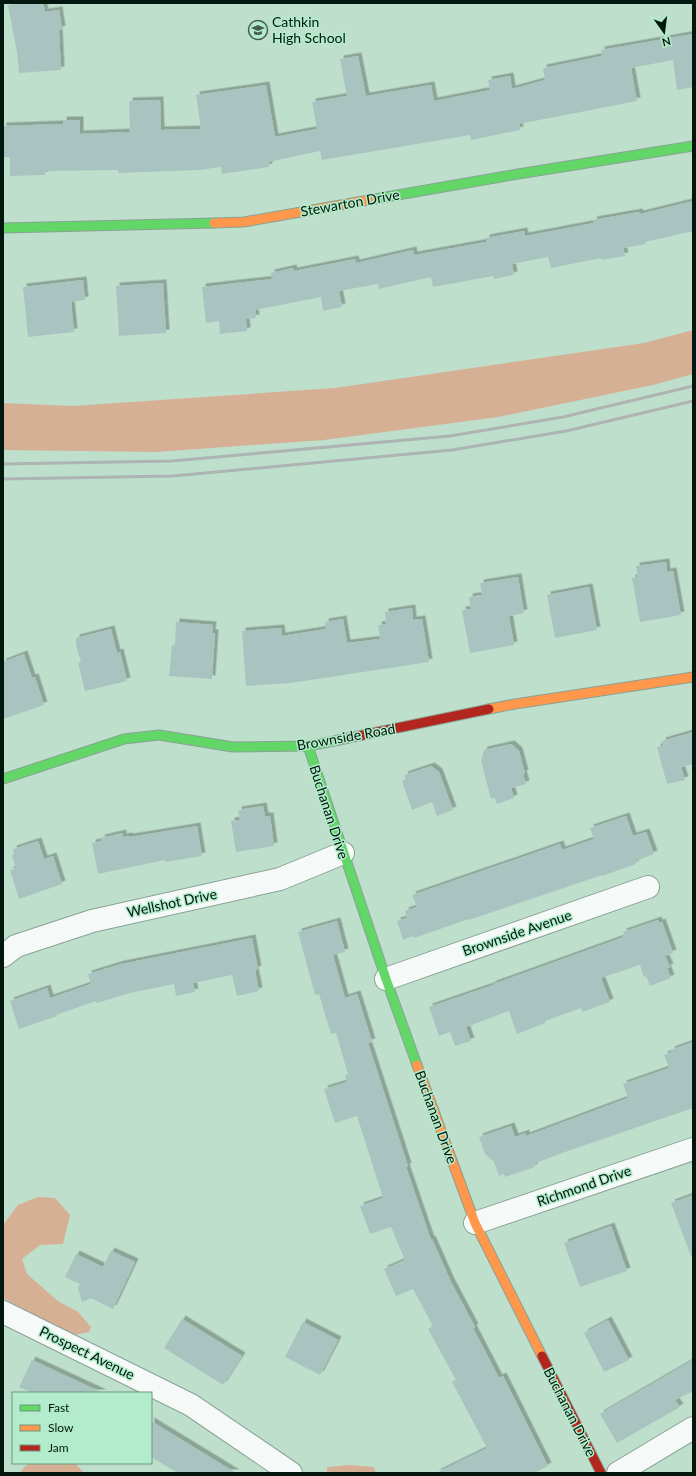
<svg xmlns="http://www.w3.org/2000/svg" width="696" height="1476" font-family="Lato,sans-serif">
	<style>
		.forest { fill: #d6b095 }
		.building { fill: #a9c4c0; filter: url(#shadow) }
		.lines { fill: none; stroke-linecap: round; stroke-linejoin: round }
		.street-casing { stroke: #89a294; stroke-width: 24 }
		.fast-casing { stroke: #89a294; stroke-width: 11 }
		.slow-casing { stroke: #89a294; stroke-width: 11 }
		.jam-casing { stroke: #89a294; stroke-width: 11 }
		.street { stroke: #f5faf8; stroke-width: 22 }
		.fast { stroke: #63d668; stroke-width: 9 }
		.slow { stroke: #ff974d; stroke-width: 9 }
		.jam { stroke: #b3261e; stroke-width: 9 }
		.rail { stroke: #adb4b1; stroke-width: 3 }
		.labels { text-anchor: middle; stroke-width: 3; stroke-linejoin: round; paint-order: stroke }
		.poi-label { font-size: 14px; fill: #02170d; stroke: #b2eccc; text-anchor: start }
		.street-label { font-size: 14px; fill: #02170d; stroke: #b2eccc }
	</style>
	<defs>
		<filter id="shadow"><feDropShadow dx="3.5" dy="-3.5" stdDeviation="0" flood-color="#0004"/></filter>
	</defs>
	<rect width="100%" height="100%" fill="#bfdfcd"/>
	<!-- forest -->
	<g class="forest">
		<polygon points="693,330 693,374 653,385 498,417 324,440 156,452 3,450 3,403 72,406 335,388 644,343"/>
		<polygon points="38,1197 55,1198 70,1215 63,1244 40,1245 22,1259 27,1274 58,1301 78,1312 91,1327 89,1332 75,1335 55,1327 3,1298 3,1225 18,1205"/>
		<polygon points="31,1463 75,1463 84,1473 20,1473 24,1467"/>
		<polygon points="349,1465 374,1467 376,1473 327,1473 327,1467"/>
	</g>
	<!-- building -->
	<g class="building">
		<polygon points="21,3 43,3 45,12 59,10 62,29 59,30 61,70 19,73 17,52 8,5"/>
		<polygon points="693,34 693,87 677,90 673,60 631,68 637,101 519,124 520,130 471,140 470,135 322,160 320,151 269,162 269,167 222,174 221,167 198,170 118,173 118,170 45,171 45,175 10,176 10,157 3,157 3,126 63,124 63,120 80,120 80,134 130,132 129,101 160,100 161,130 201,129 196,95 266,85 275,137 317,129 312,102 347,96 340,59 358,56 366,96 431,85 434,101 490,90 488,80 510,76 512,89 545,80 543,68 602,56 601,50"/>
		<polygon points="693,201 693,231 645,242 646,244 623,248 625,256 601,260 601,258 551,268 548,257 512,264 514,275 494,279 493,276 433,287 431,277 379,289 378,284 339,291 342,307 323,311 321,297 255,310 256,318 246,319 247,331 220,334 219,321 206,323 202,287 272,279 271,273 293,268 294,271 355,259 356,263 413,250 414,255 486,242 486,238 524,231 525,236 594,223 593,220 639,212 640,214"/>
		<polygon points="83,280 85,300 71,302 74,332 28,337 23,287"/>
		<polygon points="163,283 166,333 119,336 116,286"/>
		<polygon points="666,562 667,572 673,571 681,615 640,622 632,578 638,577 636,566"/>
		<polygon points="518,577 524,613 509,616 514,645 470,653 462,610 471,609 469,597 482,595 480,583"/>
		<polygon points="589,587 597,630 555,638 547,595"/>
		<polygon points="412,608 413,620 422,619 429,662 291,683 246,686 242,631 281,628 282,636 326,629 325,622 343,619 347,643 380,639 378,625 386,624 385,612"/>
		<polygon points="176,622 213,625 212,633 215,633 212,679 169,676 172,645 175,645"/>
		<polygon points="111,629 117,653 120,652 127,681 85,691 78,663 81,662 76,645 76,638"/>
		<polygon points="24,654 32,678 35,677 44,705 3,719 3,662"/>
		<polygon points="693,732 693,764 681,767 685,780 667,784 657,747 663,746 662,741"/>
		<polygon points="511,744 519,751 525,773 523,774 526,784 511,788 514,798 497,804 495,798 491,799 481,761 484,750"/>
		<polygon points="431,766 439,772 453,810 437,816 432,802 412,810 402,781 406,779 404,775"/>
		<polygon points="263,806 265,816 270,816 274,846 236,852 231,821 240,820 238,810"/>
		<polygon points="626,816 633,836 646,832 654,854 638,860 635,861 636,864 602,876 602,875 469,920 469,919 414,938 413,936 403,940 397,921 407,918 405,911 417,907 412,895 560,844 562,850 594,839 590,828"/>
		<polygon points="197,826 202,856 165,862 165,860 98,874 92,843 102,841 101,838 123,833 123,837 129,836 130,837"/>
		<polygon points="38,841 44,859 53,856 62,884 19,899 10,870 16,868 12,855 14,854 13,849"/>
		<polygon points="658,920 659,923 662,922 673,953 665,956 670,967 667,968 671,978 650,986 646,976 644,977 640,965 601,978 610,1002 582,1012 581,1008 545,1021 545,1023 517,1034 509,1011 466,1027 471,1041 455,1046 450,1032 439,1036 429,1007 493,985 493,984 621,938 624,936 623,932"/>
		<polygon points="337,921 345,952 333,955 345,998 357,994 372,1042 368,1043 408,1166 406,1167 431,1240 432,1239 451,1282 475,1327 473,1328 499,1378 503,1376 548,1466 534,1473 436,1473 487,1448 452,1382 456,1380 428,1329 433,1326 413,1289 396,1296 384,1269 405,1260 391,1227 370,1234 360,1206 383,1198 357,1116 335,1123 324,1089 347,1082 345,1075 348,1074 336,1033 331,1034 319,994 315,995 298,932"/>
		<polygon points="252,938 258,969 255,970 259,991 237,996 232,975 193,983 195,992 176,996 174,984 130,993 97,1003 96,1001 56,1015 57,1016 19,1029 10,1001 47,988 50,998 91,984 88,974 121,964"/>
		<polygon points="693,1042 693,1108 565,1152 533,1164 535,1167 505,1177 504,1174 499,1176 494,1162 485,1154 479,1137 511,1126 515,1137 526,1133 526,1136 628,1098 623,1084 669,1068 664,1055 672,1052 671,1050"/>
		<polygon points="693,1195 693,1256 691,1256 671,1203"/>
		<polygon points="611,1226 627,1271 580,1287 564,1243"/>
		<polygon points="111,1251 135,1262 113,1309 91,1298 82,1302 78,1288 80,1284 65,1277 76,1254 103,1267"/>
		<polygon points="182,1319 242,1356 223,1385 164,1348"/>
		<polygon points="608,1320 629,1360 604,1372 584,1333"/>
		<polygon points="303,1322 338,1340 320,1375 285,1357"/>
		<polygon points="32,1360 103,1393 33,1393 19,1387"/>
		<polygon points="693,1360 693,1391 675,1400 680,1407 617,1443 600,1414"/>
		<polygon points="151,1421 182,1440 236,1473 178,1473 151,1457"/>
	</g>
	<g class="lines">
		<!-- street casing -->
		<g class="street-casing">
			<g id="street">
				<polyline points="3,956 16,946 92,921 280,879 343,853"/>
				<polyline points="386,979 648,887"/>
				<polyline points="475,1223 693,1149"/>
				<polyline points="3,1312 191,1405 291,1473"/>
				<polyline points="618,1473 693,1428"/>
			</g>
		</g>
		<!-- fast casing -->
		<g class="fast-casing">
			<g id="fast">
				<polyline points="369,200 518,174 693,146"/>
				<polyline points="3,228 214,223"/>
				<polyline points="308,746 386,979 417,1065"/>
				<polyline points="3,779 124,739 159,735 233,747 308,746 339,740"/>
			</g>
		</g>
		<!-- slow casing -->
		<g class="slow-casing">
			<g id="slow">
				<polyline points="214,223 244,222 369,200"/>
				<polyline points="489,709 515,704 693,677"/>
				<polyline points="417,1065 475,1223 542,1356"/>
			</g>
		</g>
		<!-- jam casing -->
		<g class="jam-casing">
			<g id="jam">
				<polyline points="339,740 489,709"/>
				<polyline points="542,1356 601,1473"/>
			</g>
		</g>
		<!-- street -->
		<use href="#street" class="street"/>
		<!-- fast -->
		<use href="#fast" class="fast"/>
		<!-- slow -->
		<use href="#slow" class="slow"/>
		<!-- jam -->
		<use href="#jam" class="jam"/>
		<!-- rail -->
		<g class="rail">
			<polyline points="3,464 172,461 450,436 563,417 693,386"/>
			<polyline points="3,479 173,476 452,450 566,431 693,401"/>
		</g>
	</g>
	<!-- icons -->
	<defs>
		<g id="school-ring" transform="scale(1)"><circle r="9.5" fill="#b2eccc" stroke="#445d50" stroke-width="1.5"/><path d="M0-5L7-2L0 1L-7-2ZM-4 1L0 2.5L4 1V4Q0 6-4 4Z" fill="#445d50"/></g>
	</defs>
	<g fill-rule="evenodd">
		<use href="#school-ring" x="258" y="30"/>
	</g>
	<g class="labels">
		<!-- poi labels -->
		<g class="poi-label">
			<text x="272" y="27">Cathkin<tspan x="272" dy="16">High School</tspan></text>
		</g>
		<!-- street labels -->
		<g class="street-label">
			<text transform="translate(350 203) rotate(-10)" y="5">Stewarton Drive</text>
			<text transform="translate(346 737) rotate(-10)" y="5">Brownside Road</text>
			<text transform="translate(329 812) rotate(72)" y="5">Buchanan Drive</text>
			<text transform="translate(172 903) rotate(-12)" y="5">Wellshot Drive</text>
			<text transform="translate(517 933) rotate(-19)" y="5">Brownside Avenue</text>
			<text transform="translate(436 1117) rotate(70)" y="5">Buchanan Drive</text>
			<text transform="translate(584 1186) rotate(-19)" y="5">Richmond Drive</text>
			<text transform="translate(87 1353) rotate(26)" y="5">Prospect Avenue</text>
			<text transform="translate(570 1412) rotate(63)" y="5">Buchanan Drive</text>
		</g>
	</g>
	<!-- border -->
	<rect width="696" height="1476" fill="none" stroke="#02170d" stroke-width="8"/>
	<!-- legend -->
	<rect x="12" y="1392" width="140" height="72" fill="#b2eccc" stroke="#6c9780"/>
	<rect x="20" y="1405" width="20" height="6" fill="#63d668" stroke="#6c9780"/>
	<text x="48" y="1412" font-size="12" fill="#02170d">Fast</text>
	<rect x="20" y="1425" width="20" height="6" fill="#ff974d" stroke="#6c9780"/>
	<text x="48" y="1432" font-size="12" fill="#02170d">Slow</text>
	<rect x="20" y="1445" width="20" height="6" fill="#b3261e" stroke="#6c9780"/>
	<text x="48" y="1452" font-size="12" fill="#02170d">Jam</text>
	<!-- north arrow -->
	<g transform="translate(664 32) rotate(166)" stroke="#b2eccc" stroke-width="3" paint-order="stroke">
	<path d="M0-3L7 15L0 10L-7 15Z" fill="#02170d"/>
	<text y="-6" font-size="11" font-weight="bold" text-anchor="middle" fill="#02170d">N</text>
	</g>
</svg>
